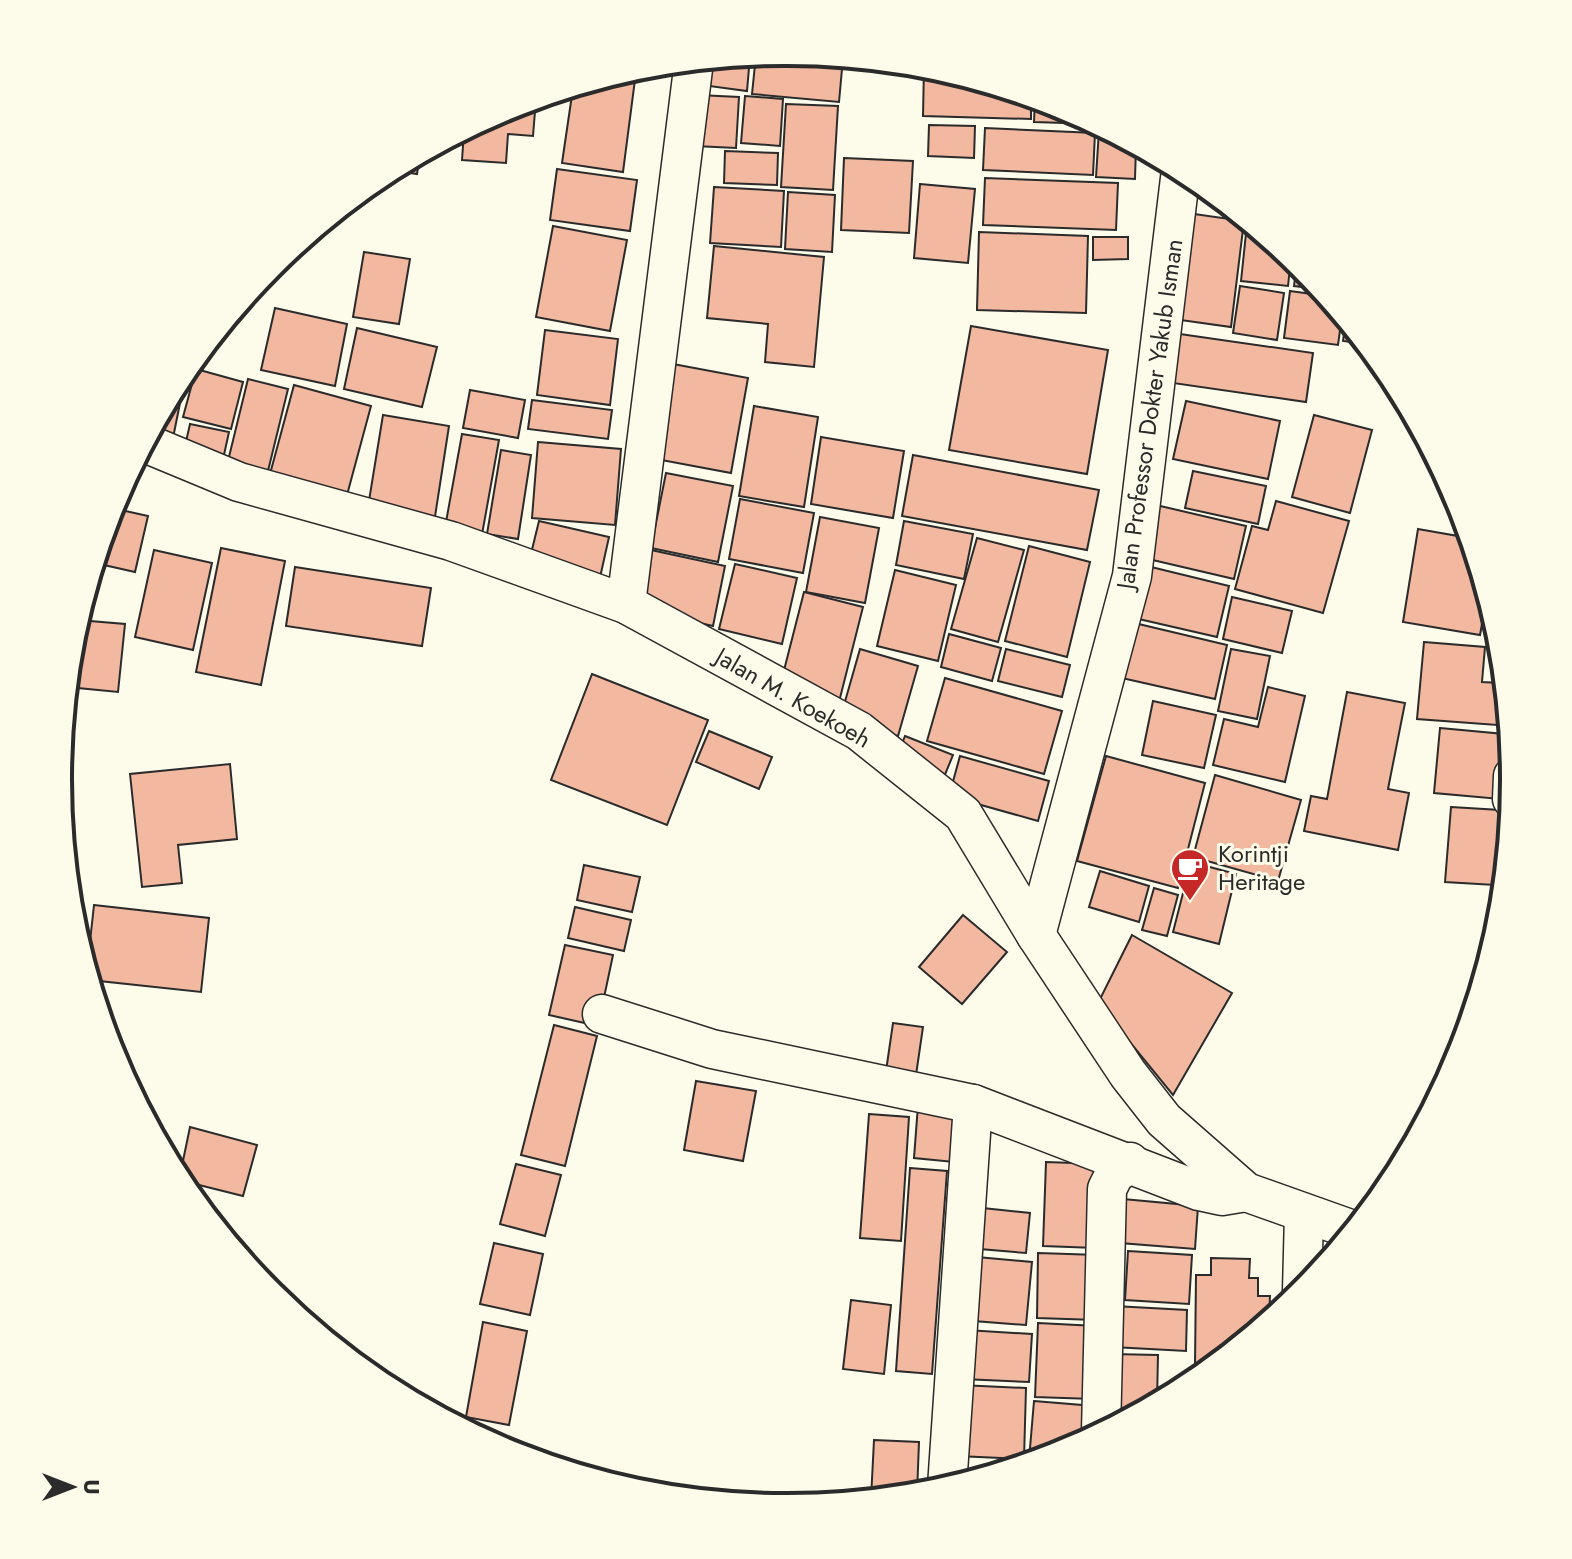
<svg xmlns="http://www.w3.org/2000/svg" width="1572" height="1559" font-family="Jost,sans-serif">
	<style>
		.building { fill: #f2b8a0; stroke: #2b2b2b; stroke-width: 2 }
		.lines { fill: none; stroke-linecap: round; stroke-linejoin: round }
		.minor-casing { stroke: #2b2b2b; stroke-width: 41 }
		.minor { stroke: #fdfbea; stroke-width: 38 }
		.labels { text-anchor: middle; stroke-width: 6; stroke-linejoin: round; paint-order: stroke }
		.street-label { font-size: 24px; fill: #2b2b2b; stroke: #fdfbea }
		.poi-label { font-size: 24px; fill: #2b2b2b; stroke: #fdfbea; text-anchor: start }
		.rim { fill: none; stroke: #2b2b2b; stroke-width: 4 }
	</style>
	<rect width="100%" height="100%" fill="#fdfbea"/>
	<!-- building -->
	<g class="building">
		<polygon points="786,52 843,58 839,102 752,94 756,55"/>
		<polygon points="750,56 747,91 709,86 711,59"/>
		<polygon points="924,66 1031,97 1031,119 923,116"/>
		<polygon points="627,71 636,72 623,172 562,163 573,88"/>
		<polygon points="698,95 739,97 736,148 695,146"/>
		<polygon points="745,96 783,99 780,146 741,143"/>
		<polygon points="1035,98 1065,108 1096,124 1034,122"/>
		<polygon points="536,99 533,136 508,134 506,163 462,160 464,131 508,107"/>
		<polygon points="786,104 838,106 833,190 781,187"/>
		<polygon points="929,125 975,126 974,158 928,156"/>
		<polygon points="985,128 1095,133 1093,175 983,170"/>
		<polygon points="1099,130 1107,130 1136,146 1135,179 1096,177"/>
		<polygon points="725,151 778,153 777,185 724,183"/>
		<polygon points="420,154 417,174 391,170"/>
		<polygon points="844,158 913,161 909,233 841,230"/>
		<polygon points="557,169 637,180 630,231 550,220"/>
		<polygon points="985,178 1118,183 1116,230 983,225"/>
		<polygon points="920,184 975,189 968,263 914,258"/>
		<polygon points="714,187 784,191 781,247 710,243"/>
		<polygon points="788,192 835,195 832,252 785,249"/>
		<polygon points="1180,212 1244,221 1231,327 1166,318"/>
		<polygon points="1247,224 1291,258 1288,286 1241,281"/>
		<polygon points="553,226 627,240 610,331 536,317"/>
		<polygon points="979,232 1088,236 1086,313 977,310"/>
		<polygon points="1093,237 1128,237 1128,259 1093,260"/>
		<polygon points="714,246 824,257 814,367 765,362 768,324 707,318"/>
		<polygon points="364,252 410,259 399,324 353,317"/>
		<polygon points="1297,262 1301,265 1320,289 1294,286"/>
		<polygon points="1240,286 1284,293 1277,340 1233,333"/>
		<polygon points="1290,291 1326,296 1342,316 1338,345 1284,338"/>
		<polygon points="275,308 347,324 335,386 261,370"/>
		<polygon points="1346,320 1365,344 1343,341"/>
		<polygon points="971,326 1108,350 1087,474 949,450"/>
		<polygon points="357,328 437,347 422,407 344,389"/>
		<polygon points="545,330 618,339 610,405 537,395"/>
		<polygon points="1173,333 1313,353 1306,402 1166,382"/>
		<polygon points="673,364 748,378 731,473 656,459"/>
		<polygon points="187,368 173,438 150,433 181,375"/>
		<polygon points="196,369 243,382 231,429 183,417"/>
		<polygon points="248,379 288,389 267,475 227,465"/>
		<polygon points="294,385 371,406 347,495 270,474"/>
		<polygon points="470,390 525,400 518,438 463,428"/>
		<polygon points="532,400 612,410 608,439 528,429"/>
		<polygon points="1186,401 1280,421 1268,479 1173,459"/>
		<polygon points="754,406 818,417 804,507 739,496"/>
		<polygon points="383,415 449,426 434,523 367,513"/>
		<polygon points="1314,415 1372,430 1350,513 1292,497"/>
		<polygon points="190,424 229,432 222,464 183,455"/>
		<polygon points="462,434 499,440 481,540 444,533"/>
		<polygon points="821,437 904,451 893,518 811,504"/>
		<polygon points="538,442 621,449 615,525 532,518"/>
		<polygon points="501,450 531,455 518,539 487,534"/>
		<polygon points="913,455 1099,490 1087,550 902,516"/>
		<polygon points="1193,471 1266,486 1258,524 1185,508"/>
		<polygon points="666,473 733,486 718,562 651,548"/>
		<polygon points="740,499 814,513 803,573 729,559"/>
		<polygon points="1276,501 1349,521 1323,613 1235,589 1252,526 1268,530"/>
		<polygon points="1156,505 1246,526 1234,579 1144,558"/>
		<polygon points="112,508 148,516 135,572 95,563"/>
		<polygon points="820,517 879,528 865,603 806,592"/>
		<polygon points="539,521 609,537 599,582 528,566"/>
		<polygon points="904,521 973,534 964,579 896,565"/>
		<polygon points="1418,529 1469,538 1487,596 1480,635 1403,622"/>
		<polygon points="977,538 1024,550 998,642 951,629"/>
		<polygon points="1029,546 1090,562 1067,657 1005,641"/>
		<polygon points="221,548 285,561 261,685 196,672"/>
		<polygon points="154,550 212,563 193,650 135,637"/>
		<polygon points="651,550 725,566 713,626 638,609"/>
		<polygon points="735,564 797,578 782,644 719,629"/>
		<polygon points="1143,565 1229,586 1217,637 1130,617"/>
		<polygon points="295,567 431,588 422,646 286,626"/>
		<polygon points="895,570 956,585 938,661 877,646"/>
		<polygon points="804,592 863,607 839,702 780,686"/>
		<polygon points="1232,597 1292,611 1282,653 1223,639"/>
		<polygon points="78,620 125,624 118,692 68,687"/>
		<polygon points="1126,621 1227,645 1215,699 1113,676"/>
		<polygon points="949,634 1001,648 992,681 941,667"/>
		<polygon points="1424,642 1485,647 1482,682 1501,683 1497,725 1417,719"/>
		<polygon points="860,649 918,666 898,736 840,719"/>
		<polygon points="1006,649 1070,665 1062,697 998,681"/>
		<polygon points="1231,649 1270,656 1257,719 1218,711"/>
		<polygon points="592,674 708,720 667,825 551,780"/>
		<polygon points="945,678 1062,711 1044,774 927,741"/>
		<polygon points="1268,687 1305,696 1285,782 1213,765 1224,719 1258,727"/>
		<polygon points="1347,692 1405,703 1388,789 1409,793 1398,850 1304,831 1311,796 1327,799"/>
		<polygon points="1153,701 1216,715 1204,768 1142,755"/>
		<polygon points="1440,728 1504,734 1500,799 1434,793"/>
		<polygon points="709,731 772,757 759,789 696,762"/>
		<polygon points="905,736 953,755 944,777 896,759"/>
		<polygon points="960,756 1049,781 1038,821 949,796"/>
		<polygon points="1106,756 1205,783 1178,888 1077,861"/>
		<polygon points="230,764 237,839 178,845 182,883 142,887 130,774"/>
		<polygon points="1215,775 1301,800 1278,881 1193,857"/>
		<polygon points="1451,807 1500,810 1495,885 1445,882"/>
		<polygon points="1191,862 1236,874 1219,944 1173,932"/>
		<polygon points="584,865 640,877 632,912 577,900"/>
		<polygon points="1100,871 1149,886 1139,922 1089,907"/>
		<polygon points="1154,888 1178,895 1167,936 1142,930"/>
		<polygon points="94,905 209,918 201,992 90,980 87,969"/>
		<polygon points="575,907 631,920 624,951 568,938"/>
		<polygon points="963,915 1007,952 962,1004 919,967"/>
		<polygon points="1132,935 1232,993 1173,1095 1098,1003"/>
		<polygon points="565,945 613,955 598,1026 549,1015"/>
		<polygon points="893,1023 923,1027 915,1082 885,1078"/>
		<polygon points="554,1025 597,1036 565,1166 521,1155"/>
		<polygon points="696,1081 756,1091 743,1161 684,1150"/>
		<polygon points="918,1105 959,1108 954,1162 914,1158"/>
		<polygon points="869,1114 909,1117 901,1241 860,1238"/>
		<polygon points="190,1127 257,1145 243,1196 179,1180"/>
		<polygon points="1046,1162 1100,1164 1096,1248 1043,1246"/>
		<polygon points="516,1164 561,1175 545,1236 500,1224"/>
		<polygon points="910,1168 947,1171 932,1374 896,1371"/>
		<polygon points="1123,1199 1198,1206 1195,1249 1120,1243"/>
		<polygon points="973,1207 1030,1213 1026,1253 968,1248"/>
		<polygon points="494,1243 543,1254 530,1315 480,1304"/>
		<polygon points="1128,1251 1192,1255 1189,1304 1125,1300"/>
		<polygon points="1038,1253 1098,1255 1096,1320 1037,1318"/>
		<polygon points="966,1256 1032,1262 1026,1325 961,1320"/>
		<polygon points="1211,1258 1250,1259 1249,1278 1258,1278 1258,1296 1270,1296 1269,1320 1260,1327 1249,1327 1249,1336 1213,1365 1195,1365 1196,1275 1211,1275"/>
		<polygon points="851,1300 891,1305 884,1374 843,1369"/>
		<polygon points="1114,1306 1187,1310 1186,1351 1113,1347"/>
		<polygon points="483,1322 527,1331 509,1425 466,1417"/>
		<polygon points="1038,1323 1096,1326 1093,1399 1035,1397"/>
		<polygon points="966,1330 1032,1334 1029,1382 963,1379"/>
		<polygon points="1112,1354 1158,1355 1157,1402 1130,1416 1111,1416"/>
		<polygon points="1186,1370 1207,1371 1185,1387"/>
		<polygon points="960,1385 1026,1388 1024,1459 957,1456"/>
		<polygon points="1034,1401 1094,1406 1091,1437 1064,1452 1029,1460"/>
		<polygon points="874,1440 919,1442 917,1494 871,1499"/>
	</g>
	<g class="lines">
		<!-- minor casing -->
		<g class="minor-casing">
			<g id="minor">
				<polyline points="145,443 239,482 451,541 626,604 859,731 963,814 1036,935 1128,1074 1164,1120 1246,1192 1353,1230"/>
				<polyline points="626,604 694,61"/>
				<polyline points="1512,799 1513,776"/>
				<polyline points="1036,935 1132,576 1181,170"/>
				<polyline points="602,1014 712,1049 973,1104 1199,1191 1222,1196 1246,1192"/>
				<polyline points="1302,1291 1304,1214"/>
				<polyline points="1101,1432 1107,1189 1114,1175 1130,1162"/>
				<polyline points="947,1487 973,1104"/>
			</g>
		</g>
		<!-- minor -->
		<use href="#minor" class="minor"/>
	</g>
	<!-- icons -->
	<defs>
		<g id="cafe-pin" transform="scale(2)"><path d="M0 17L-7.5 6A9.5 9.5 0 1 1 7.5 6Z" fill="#c62828" stroke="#fdfbea"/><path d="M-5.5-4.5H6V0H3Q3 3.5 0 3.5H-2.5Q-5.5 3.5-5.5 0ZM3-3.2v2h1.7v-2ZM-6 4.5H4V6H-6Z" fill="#fff"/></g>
	</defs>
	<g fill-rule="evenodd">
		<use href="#cafe-pin" x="1190" y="868"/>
	</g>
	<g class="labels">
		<!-- street labels -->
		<g class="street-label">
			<text transform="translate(1150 414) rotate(-82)" y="8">Jalan Professor Dokter Yakub Isman</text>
			<text transform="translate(793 698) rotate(30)" y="8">Jalan M. Koekoeh</text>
		</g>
		<!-- poi labels -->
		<g class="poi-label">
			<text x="1218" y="862">Korintji<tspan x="1218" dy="28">Heritage</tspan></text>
		</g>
	</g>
	<!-- crop -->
	<path d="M0 0H1572V1559H0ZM785 66H787A713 713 0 0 1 1500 779V780A713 713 0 0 1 787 1493H785A713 713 0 0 1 72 780V779A713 713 0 0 1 785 66Z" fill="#fdfbea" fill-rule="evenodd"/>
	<path class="rim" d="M785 66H787A713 713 0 0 1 1500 779V780A713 713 0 0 1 787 1493H785A713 713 0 0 1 72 780V779A713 713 0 0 1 785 66Z"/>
	<!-- north arrow -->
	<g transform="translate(72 1487) rotate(90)" stroke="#fdfbea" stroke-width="6" paint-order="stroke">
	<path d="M0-6L14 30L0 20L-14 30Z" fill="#2b2b2b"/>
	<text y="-12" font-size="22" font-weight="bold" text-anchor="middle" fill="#2b2b2b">U</text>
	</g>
</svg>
